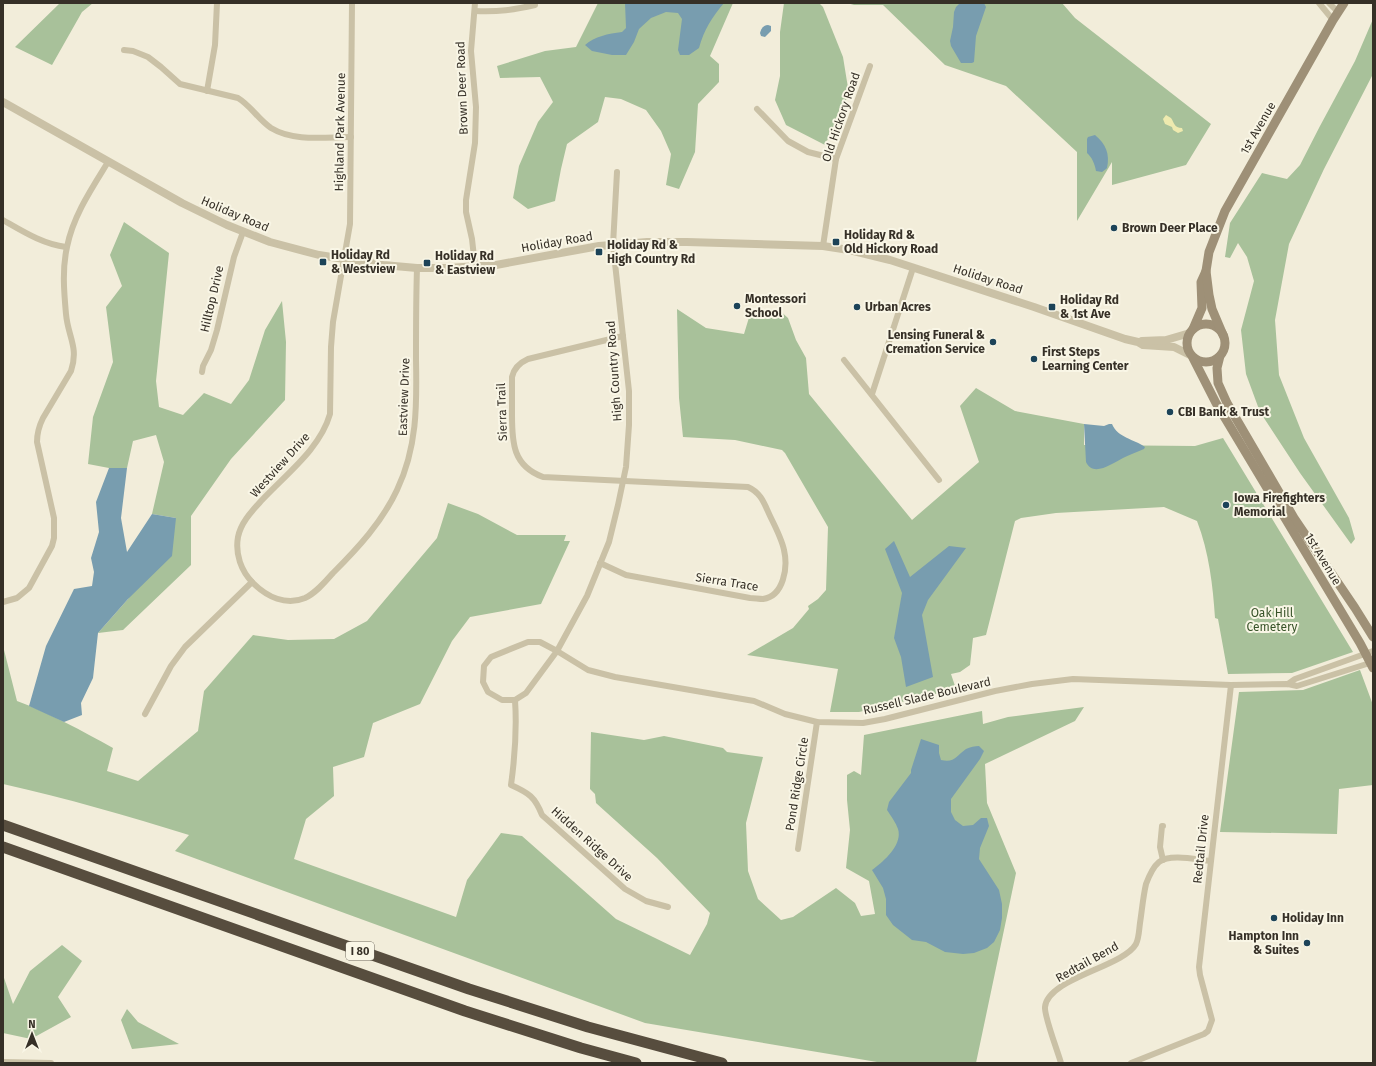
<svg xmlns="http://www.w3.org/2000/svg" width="1376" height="1066" font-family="'Fira Sans',sans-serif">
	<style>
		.green { fill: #a8c19a }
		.sand { fill: #eeeaaf }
		.water { fill: #789daf }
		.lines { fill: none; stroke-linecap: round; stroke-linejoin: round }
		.minor { stroke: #cac1a6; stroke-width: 6 }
		.tertiary { stroke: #cac1a6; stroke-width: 8 }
		.secondary { stroke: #9e9077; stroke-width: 9 }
		.motorway { stroke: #574d3e; stroke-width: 11 }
		.poi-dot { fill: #1c4358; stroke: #f9f6e6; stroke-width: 1.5 }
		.labels { text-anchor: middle; stroke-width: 4; stroke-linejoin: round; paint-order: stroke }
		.shield { fill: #f9f6e6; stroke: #706b60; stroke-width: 1 }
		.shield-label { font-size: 11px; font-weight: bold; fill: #363027 }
		.street-label { font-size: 12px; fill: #363027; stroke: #f9f6e6 }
		.poi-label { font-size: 12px; font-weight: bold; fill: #363027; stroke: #f9f6e6; text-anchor: start }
		.park-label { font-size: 12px; fill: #39542a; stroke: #f9f6e6 }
	</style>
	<rect width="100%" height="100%" fill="#f2edda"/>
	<!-- green -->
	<g class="green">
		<polygon points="60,3 93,3 82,12 52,65 15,47"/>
		<polygon points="598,3 733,3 710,56 719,64 719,82 698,104 695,152 679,189 666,185 671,154 661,131 646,110 621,99 605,97 598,122 567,144 561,169 555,201 528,209 513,198 519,166 538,122 553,102 540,77 500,78 497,66 545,51 576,47"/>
		<polygon points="784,3 819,3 823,7 843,57 849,94 825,145 786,125 775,100 780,76 780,32"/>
		<polygon points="847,3 1062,3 1075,18 1211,124 1186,165 1112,185 1112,162 1077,221 1077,152 1006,86 945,65 883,5 854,5"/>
		<polygon points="1373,19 1373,74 1324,169 1289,244 1275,320 1279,375 1304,438 1349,518 1355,539 1351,544 1300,473 1260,412 1246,374 1241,330 1254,281 1247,257 1238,243 1230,258 1225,257 1230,223 1262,173 1287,179 1300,165 1320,126 1355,61"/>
		<polygon points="124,222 169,253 156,381 159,407 183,415 204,393 231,404 249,380 265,330 282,301 286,342 285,400 231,459 191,516 191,565 123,630 98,633 128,599 176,518 152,514 164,462 156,435 133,441 127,468 109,468 88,464 93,417 113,362 106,307 122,286 110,255"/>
		<path d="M677,309L706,328L744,334L751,311L778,309L788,318L796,340L806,358L809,394L912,520L979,462L960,406L976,388L1015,411L1084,424V445L1195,446L1223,438L1353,652L1292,673L1228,674L1218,619L1215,618C1213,586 1209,552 1197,521L1164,507L1056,513L1021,518L1015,521L986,635L973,638L970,665L960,672L951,674L956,689L859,712H830L838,669L747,655L793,628L809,609L808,606L818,599L826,590L828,527L785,453L782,450L735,440L683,437L679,398Z"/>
		<path d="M448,503L478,514L517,535H566L564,541H570L541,604L470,617L452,641L420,704L373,723L364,757L333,767L334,796L306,819L294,859L456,917L467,880L501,833L522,836L616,919L690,955L707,924L710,913L657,858L596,803L595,794L590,789L591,732L644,740L664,736L723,748L727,752L763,757L746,823L748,871L758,899L781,920L793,917L836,888L855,903L861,916L875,914L869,881L846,868L850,830L847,800V775L854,771L861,775L864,735L982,711L983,724L1008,717L1084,707L1075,721L985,764L987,803L1016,873L976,1063H883L645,1023L175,851L189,835C128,816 66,798 3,784V646L17,701C50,713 82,731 113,748L107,771L138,781L198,731L204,691L253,635L288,640L334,639L367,621L437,538Z"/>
		<polygon points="1360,670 1373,705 1373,785 1339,789 1337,834 1220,832 1239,692 1303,690"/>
		<polygon points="62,945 82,961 58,997 71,1017 31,1039 3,1033 3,975 13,1004 30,971"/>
		<polygon points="127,1009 138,1022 179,1044 132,1049 121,1020"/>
	</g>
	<!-- sand -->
	<path class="sand" d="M1166,115L1171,118C1174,122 1174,128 1182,128L1183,131L1178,133L1173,130L1172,127L1165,124L1163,119Z"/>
	<!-- water -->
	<g class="water">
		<path d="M625,3H724C712,17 704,30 699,48L689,55H680L678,50L682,19L678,13L666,12L651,18L639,29L634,42L626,55H612L592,51L585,45C595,36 608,34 622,32L626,28Z"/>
		<polygon points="960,3 984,3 986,7 976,36 974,62 972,63 961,63 951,46 950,41 953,27 954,12 956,7"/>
		<path d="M768,25L771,26V31L765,37L761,36L760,33C761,29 763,25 768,25Z"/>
		<path d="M1095,135C1106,144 1110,154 1107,168L1106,169L1102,172L1096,171C1095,165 1092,157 1087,153V139L1088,137Z"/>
		<path d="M1084,424L1104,426L1109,424H1112C1118,438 1134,439 1145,447L1144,449C1137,452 1129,455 1123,458C1113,463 1093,478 1086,462Z"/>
		<polygon points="109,468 127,468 121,518 127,552 152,514 176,518 172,556 128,599 98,633 93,678 81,703 82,715 64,722 29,706 46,646 74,589 92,586 94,572 91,558 99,532 96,502"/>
		<polygon points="894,541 910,577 949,546 966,548 928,600 922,615 933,677 906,687 901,657 894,638 902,593 885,549"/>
		<path d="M921,739L939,745V753L941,760C955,763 956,756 966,749C970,747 975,746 979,746L984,751L980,759L951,799V812L955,820L963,826L973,825L981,818H987L989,826L980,848L979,859L999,890L1002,904V918L1000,930L994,942L987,948L974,953L963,954L945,952L926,942L912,940L893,925L886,915V899L883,888L872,870C883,862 903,845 898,829C896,823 891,816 887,810L889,802L911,773V770Z"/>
	</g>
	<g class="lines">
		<!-- minor -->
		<g class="minor">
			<path d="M352,3L350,224L333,322L331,347L330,414C320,449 286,474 262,500C252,511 241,522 238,537C235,554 241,571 253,583C267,597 286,606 305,598C316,593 325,582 333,573C358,548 382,522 397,490C417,448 417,406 416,360C416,329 416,298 417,268"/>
			<polyline points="1319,3 1333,20"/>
			<polyline points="1329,3 1338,12"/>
			<path d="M475,11C499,12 513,10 535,5"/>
			<path d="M124,50L133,51L148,57L161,67L180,84L238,98C251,106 258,119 271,128C294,142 325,137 351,137"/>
			<polyline points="207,91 215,45 217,3"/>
			<polyline points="757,109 788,141 808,152 836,159"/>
			<polyline points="617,172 613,245 629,391 629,425 626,467 618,505 609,542 587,596 557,651 526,693 515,700 502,700 488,692 483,682 484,666 491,657 528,642 540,642 557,651 588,670 615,677 754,701 785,714 817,722 863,723 885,719 995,691 1032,684 1073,679 1231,685 1288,684 1297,686 1373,662"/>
			<path d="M3,220C24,232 43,244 66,247"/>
			<polyline points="823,246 836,159 870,66"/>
			<polyline points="475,266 472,239 466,212 466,200 475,143 476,107 471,51 475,3"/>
			<polyline points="844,360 939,480"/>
			<polyline points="202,372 203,366 211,350 217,330 234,257 243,232"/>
			<polyline points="872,394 913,268"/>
			<path d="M600,563L626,575L750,598C754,598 759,599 763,599C784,596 788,567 784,550C782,540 776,528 771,518C765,506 762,493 748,487L543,477C513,466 512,443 512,415C512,403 512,390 512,377C514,368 519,363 528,359L623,336"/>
			<path d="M3,602L17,598L29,588L52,546L54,538V518L37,442C37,433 39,426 43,418L71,371C79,347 68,337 66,314C64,292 62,269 67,247C73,216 92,188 108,162"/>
			<polyline points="1288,684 1295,679 1373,651"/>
			<path d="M515,700C517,729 515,756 511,785C529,793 535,797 542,815L625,889L646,901L668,907"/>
			<polyline points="145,714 171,666 185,647 252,582"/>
			<polyline points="1163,826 1162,826 1160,847 1163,860"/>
			<polyline points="798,849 817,722"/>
			<polyline points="3,1062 51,1063"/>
			<path d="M1061,1063C1058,1052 1044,1016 1045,1007C1048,978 1123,967 1136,944C1139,938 1139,930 1140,923C1142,910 1143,897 1146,884C1149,876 1153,867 1159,862C1170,853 1198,860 1210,861"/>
			<polyline points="1131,1063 1204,1034 1208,1031 1212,1020 1200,975 1199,967 1231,685"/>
		</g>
		<!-- tertiary -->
		<g class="tertiary">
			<polyline points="3,102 182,203 227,225 270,242 319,255 383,265 417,268 447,268 496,265 599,246 647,242 687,242 823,246 849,250 890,260 1034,307 1125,339 1138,342 1143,345 1174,347 1190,355"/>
			<polyline points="1142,341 1166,340 1190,333"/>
		</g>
		<!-- secondary -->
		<g class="secondary">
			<circle cx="1206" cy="343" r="19"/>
			<polyline points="1193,329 1202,308 1201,282 1206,271"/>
			<polyline points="1223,335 1212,309 1209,295 1206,271 1209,252 1225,211 1333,20 1344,3"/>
			<polyline points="1220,356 1217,368 1218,383 1227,403 1294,518 1355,608 1373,637"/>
			<polyline points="1193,358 1216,403 1360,643 1373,668"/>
		</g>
		<!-- motorway -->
		<g class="motorway">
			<polyline points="3,825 469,989 588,1027 722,1063"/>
			<polyline points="3,847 465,1011 581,1048 636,1063"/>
		</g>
	</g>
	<!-- markers -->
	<g class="poi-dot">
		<circle cx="1114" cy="228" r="4"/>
		<rect x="832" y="238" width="8" height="8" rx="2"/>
		<rect x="595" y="248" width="8" height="8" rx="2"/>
		<rect x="319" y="258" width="8" height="8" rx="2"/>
		<rect x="423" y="259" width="8" height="8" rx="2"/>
		<circle cx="737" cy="306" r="4"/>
		<circle cx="857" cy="307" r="4"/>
		<rect x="1048" y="303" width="8" height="8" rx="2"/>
		<circle cx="993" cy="342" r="4"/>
		<circle cx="1034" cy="359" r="4"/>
		<circle cx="1170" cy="412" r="4"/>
		<circle cx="1226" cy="505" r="4"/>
		<circle cx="1274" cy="918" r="4"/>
		<circle cx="1307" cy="943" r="4"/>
	</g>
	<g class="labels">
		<!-- shield labels -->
		<rect class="shield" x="346" y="942" width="28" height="18" rx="3"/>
		<g class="shield-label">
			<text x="360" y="955">I 80</text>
		</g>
		<!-- street labels -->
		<g class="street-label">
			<text transform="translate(462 88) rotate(-92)" y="4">Brown Deer Road</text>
			<text transform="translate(841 117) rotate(-71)" y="4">Old Hickory Road</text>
			<text transform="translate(1258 128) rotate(-60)" y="4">1st Avenue</text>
			<text transform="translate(340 132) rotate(-89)" y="4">Highland Park Avenue</text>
			<text transform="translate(235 214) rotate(23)" y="4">Holiday Road</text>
			<text transform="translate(557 242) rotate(-10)" y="4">Holiday Road</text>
			<text transform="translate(988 279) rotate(18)" y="4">Holiday Road</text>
			<text transform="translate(212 299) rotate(-77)" y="4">Hilltop Drive</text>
			<text transform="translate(614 371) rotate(-94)" y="4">High Country Road</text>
			<text transform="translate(404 397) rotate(-88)" y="4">Eastview Drive</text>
			<text transform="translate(502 412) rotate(-92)" y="4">Sierra Trail</text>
			<text transform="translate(280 465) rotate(-48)" y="4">Westview Drive</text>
			<text transform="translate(1323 559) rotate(59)" y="4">1st Avenue</text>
			<text transform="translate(727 582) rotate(9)" y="4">Sierra Trace</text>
			<text transform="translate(927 696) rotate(-13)" y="4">Russell Slade Boulevard</text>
			<text transform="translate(797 784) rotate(-81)" y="4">Pond Ridge Circle</text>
			<text transform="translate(592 844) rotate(42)" y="4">Hidden Ridge Drive</text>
			<text transform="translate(1201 849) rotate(-84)" y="4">Redtail Drive</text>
			<text transform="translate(1087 962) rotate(-29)" y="4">Redtail Bend</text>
		</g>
		<!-- poi labels -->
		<g class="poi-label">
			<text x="1122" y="232">Brown Deer Place</text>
			<text x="844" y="239">Holiday Rd &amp;<tspan x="844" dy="14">Old Hickory Road</tspan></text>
			<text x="607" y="249">Holiday Rd &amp;<tspan x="607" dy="14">High Country Rd</tspan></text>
			<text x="331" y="259">Holiday Rd<tspan x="331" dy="14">&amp; Westview</tspan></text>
			<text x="435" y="260">Holiday Rd<tspan x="435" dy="14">&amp; Eastview</tspan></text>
			<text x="745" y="303">Montessori<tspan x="745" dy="14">School</tspan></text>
			<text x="1060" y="304">Holiday Rd<tspan x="1060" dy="14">&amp; 1st Ave</tspan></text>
			<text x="865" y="311">Urban Acres</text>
			<text x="985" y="339" text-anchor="end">Lensing Funeral &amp;<tspan x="985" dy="14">Cremation Service</tspan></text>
			<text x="1042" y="356">First Steps<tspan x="1042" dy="14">Learning Center</tspan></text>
			<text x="1178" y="416">CBI Bank &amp; Trust</text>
			<text x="1234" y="502">Iowa Firefighters<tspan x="1234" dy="14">Memorial</tspan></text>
			<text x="1282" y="922">Holiday Inn</text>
			<text x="1299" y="940" text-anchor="end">Hampton Inn<tspan x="1299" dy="14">&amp; Suites</tspan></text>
		</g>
		<!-- park labels -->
		<g class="park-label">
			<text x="1272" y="617">Oak Hill<tspan x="1272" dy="14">Cemetery</tspan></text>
		</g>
	</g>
	<!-- border -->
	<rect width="1376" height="1066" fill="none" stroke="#363027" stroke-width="8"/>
	<!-- north arrow -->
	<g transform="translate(32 1034)" stroke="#f9f6e6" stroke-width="3" paint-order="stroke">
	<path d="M0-3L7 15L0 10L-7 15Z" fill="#363027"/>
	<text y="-6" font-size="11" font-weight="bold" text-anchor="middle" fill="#363027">N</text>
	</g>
</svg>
